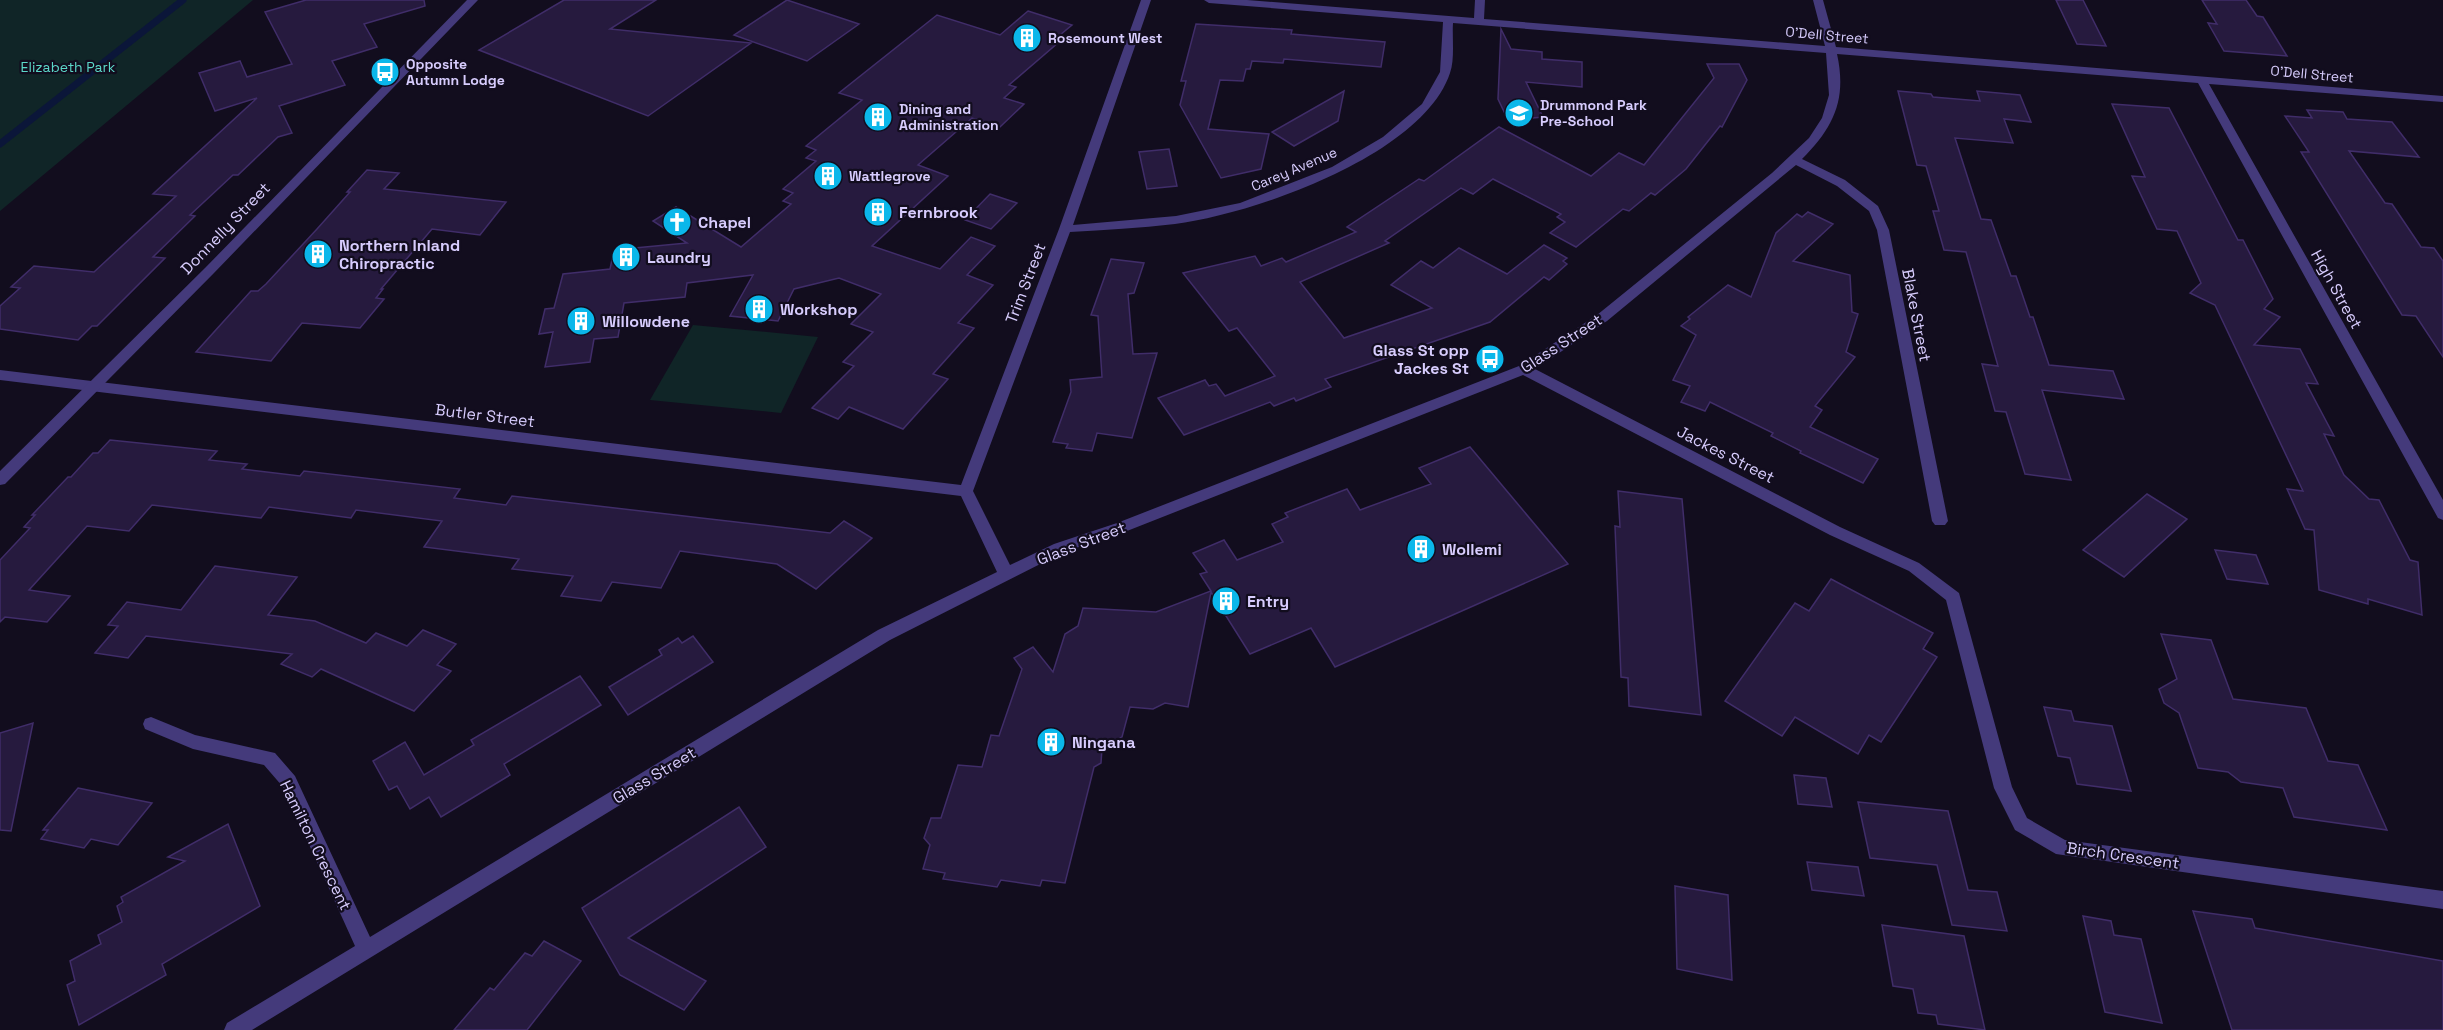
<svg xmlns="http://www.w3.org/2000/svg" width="2443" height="1030" font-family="'Space Grotesk',sans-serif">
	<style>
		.green { fill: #102527 }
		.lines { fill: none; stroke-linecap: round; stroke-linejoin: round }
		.stream { stroke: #0b1639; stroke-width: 7 }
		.building { fill: #261a3e; stroke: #402d69; stroke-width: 1.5 }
		.minor { fill: #443a7b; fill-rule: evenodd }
		.tertiary { fill: #443a7b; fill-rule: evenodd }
		.labels { text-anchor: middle; stroke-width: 4.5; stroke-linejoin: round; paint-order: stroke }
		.far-street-label { font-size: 14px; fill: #d7ccfd; stroke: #120d1e }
		.far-poi-label { font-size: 14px; font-weight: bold; fill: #d7ccfd; stroke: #120d1e; text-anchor: start }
		.far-park-label { font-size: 14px; fill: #5cd8c9; stroke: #120d1e }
		.poi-label { font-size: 16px; font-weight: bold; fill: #d7ccfd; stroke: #120d1e; text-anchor: start }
		.street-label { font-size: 16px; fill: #d7ccfd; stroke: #120d1e }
	</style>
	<rect width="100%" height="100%" fill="#120d1e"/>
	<!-- green -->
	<g class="green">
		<polygon points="0,0 253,0 0,211"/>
		<polygon points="693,325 818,337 781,413 650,400"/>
	</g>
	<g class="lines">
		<!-- stream -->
		<polyline class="stream" points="0,144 183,0"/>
	</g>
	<!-- building -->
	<g class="building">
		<polygon points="306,0 424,0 425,6 364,24 377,47 332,61 345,85 279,106 292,133 278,137 238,175 233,175 190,215 195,216 153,257 165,258 97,326 92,326 78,340 0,329 0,306 20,288 11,287 34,266 94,272 176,196 153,194 257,98 215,111 199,73 240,61 247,77 292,64 265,12"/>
		<polygon points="564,0 656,0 610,29 751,43 648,116 479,50"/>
		<polygon points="787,0 859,24 807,61 734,35"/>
		<polygon points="2056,0 2083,0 2106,46 2077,44"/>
		<polygon points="2202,0 2246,0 2257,16 2263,17 2287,56 2224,51 2208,23 2217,24"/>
		<polygon points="1028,11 1072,25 1054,40 1059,42 1009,85 1016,87 1004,98 1024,104 1000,127 972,118 918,165 948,176 872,246 940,269 971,237 995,246 967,275 993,285 958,323 974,328 933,374 948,379 903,429 849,407 838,419 812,408 854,366 843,362 873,332 851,324 881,294 839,278 794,289 778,321 730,316 753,275 687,283 685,297 624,303 618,337 594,339 590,362 545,367 553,332 539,334 545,309 554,308 563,274 610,269 614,250 687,243 653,221 676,207 741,247 791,204 783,201 793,193 783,189 816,161 806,158 816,150 806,146 862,100 839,93 937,15 1000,35"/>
		<polygon points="1196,24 1292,30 1291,34 1385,42 1381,67 1284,59 1283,63 1252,61 1250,69 1246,69 1243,81 1220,80 1208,129 1269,134 1261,169 1221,178 1180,105 1186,81 1181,81"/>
		<polygon points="1501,29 1511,49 1542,52 1542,59 1582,62 1582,87 1526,82 1543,117 1508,120 1498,99"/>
		<polygon points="1707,64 1739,64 1747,80 1722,127 1720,126 1686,169 1655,195 1651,193 1629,211 1623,209 1576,247 1550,233 1565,222 1557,217 1561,214 1493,179 1473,194 1461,188 1385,241 1389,243 1300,282 1344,338 1432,308 1391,285 1421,261 1433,268 1459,248 1507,274 1544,245 1567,258 1563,261 1567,264 1549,280 1544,277 1490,322 1325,379 1331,387 1296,401 1294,398 1274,406 1270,402 1184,435 1158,398 1205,380 1209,386 1216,384 1225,396 1275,376 1237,328 1229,331 1183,273 1255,256 1261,266 1282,258 1286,262 1356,232 1347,227 1419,179 1424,181 1499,127 1591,176 1619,153 1644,165 1714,78"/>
		<polygon points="1344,91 1338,121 1294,146 1272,132"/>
		<polygon points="1898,91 1931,94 1933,97 1980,101 1977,91 2020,95 2031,122 2004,119 2013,143 1955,138 1981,219 1991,220 2011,276 2016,276 2030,317 2033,317 2049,365 2113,371 2124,399 2042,390 2071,480 2025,474 2006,412 1995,411 1982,364 1998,366 1966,252 1944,250 1933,211 1939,211 1926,166 1917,165"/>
		<polygon points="2112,104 2169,108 2238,240 2243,240 2273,299 2264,309 2280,317 2254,345 2300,349 2318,384 2306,383 2334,436 2324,434 2344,475 2369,499 2379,500 2410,560 2418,562 2422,615 2368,599 2368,604 2319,590 2314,530 2305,529 2287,489 2303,491 2215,305 2190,293 2201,283 2177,231 2157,229 2132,176 2145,177"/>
		<polygon points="2307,110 2343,112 2347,119 2392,122 2419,157 2349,151 2385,203 2392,204 2421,247 2434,248 2443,261 2443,357 2416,316 2402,315 2301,152 2309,152 2285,116 2312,118"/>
		<polygon points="1169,149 1177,186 1147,189 1139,152"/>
		<polygon points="367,170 399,173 384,189 506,202 480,235 432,229 381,289 383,289 376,298 384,299 360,328 302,323 271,361 196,352 251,291 258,291 266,284 317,229 350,192 347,192"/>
		<polygon points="990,194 1017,203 991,229 965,220"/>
		<polygon points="1808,212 1833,224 1793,261 1850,275 1852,312 1858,314 1846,352 1855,357 1815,406 1822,410 1810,427 1878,459 1863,483 1800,453 1801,451 1771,436 1773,433 1710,402 1705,411 1681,402 1690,386 1673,380 1696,335 1681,326 1690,319 1688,317 1728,285 1751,297 1776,233 1797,214 1802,217"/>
		<polygon points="1111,259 1144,263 1134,293 1128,294 1133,354 1157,353 1132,438 1097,433 1092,451 1066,448 1068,444 1053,442 1071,392 1070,380 1102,377 1098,316 1091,315"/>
		<polygon points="110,440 217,451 209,460 247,464 242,469 300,476 304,471 460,489 454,498 506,505 512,496 830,533 844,521 872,538 816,589 777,564 680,551 661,588 612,582 601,601 561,596 573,576 512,569 519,559 424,547 442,521 356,510 351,518 269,507 261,518 152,505 129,531 87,526 29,590 70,596 47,622 5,617 0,622 0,560 30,528 24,527 35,515 32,515 68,477 71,477 93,453 98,453"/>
		<polygon points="1470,447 1568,564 1335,667 1311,628 1250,654 1211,592 1188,707 1165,703 1153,709 1130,707 1122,737 1102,748 1101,763 1094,767 1065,883 1042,880 1040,886 1001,880 997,887 943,879 945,873 923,869 930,845 924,838 931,818 941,818 958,765 982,767 991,735 999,736 1022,669 1014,658 1033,647 1053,672 1065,634 1078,626 1083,608 1156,612 1211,591 1200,574 1207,572 1193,553 1224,540 1237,560 1283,542 1272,524 1288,517 1285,513 1347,489 1360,510 1431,484 1419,468"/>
		<polygon points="1618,491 1682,499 1701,715 1629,706 1628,678 1621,677 1615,526 1620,527"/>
		<polygon points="2147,494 2187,519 2124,577 2083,550"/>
		<polygon points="2215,550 2256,555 2268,584 2227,579"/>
		<polygon points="215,566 297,577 268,615 315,621 366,643 376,633 407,646 423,630 456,644 437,665 451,671 414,711 321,669 312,677 281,664 292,654 146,636 128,658 95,653 118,626 108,625 127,602 181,610"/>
		<polygon points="1831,579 1933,633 1923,649 1937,657 1881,742 1869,735 1858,754 1795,717 1782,736 1725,701 1795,603 1809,611"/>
		<polygon points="2161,634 2211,640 2233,699 2306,708 2328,761 2358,765 2387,830 2294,817 2283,788 2241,782 2228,772 2198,768 2179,713 2164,703 2159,689 2177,679"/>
		<polygon points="693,636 713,662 628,715 609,687 662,655 659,650 678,638 682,643"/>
		<polygon points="580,676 601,705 504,764 510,775 441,817 429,797 410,809 397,786 389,790 373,761 405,742 424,775 474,745 471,740"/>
		<polygon points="2044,707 2071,711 2074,721 2112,726 2131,791 2077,784 2070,758 2058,756"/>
		<polygon points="33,723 11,831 0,830 0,733"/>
		<polygon points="1794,775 1826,778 1832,807 1798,804"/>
		<polygon points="78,788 152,803 118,845 91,839 84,848 41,839 48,830 43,830"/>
		<polygon points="1858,802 1948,811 1968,890 1997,892 2007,931 1952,925 1937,865 1870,858"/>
		<polygon points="739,807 766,847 628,938 706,981 684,1010 620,975 582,908"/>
		<polygon points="228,824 260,906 162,964 166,975 79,1025 67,985 75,981 70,961 101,944 98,935 122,922 117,906 123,902 121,897 185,861 168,857"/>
		<polygon points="1807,862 1858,867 1864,896 1812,890"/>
		<polygon points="1675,886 1728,895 1732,980 1677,969"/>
		<polygon points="2193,911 2252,919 2255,928 2443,961 2443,1030 2232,1030"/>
		<polygon points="2083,916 2111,921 2114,935 2141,939 2162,1023 2105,1012"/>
		<polygon points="1882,925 1964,936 1985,1030 1938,1024 1936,1015 1918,1013 1913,989 1893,986"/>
		<polygon points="544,941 581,961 527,1030 454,1030 490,988 494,990 525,953 532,956"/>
	</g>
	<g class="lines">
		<!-- minor -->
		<path class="minor" d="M1141,0H1151L1073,225L1176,216L1240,203L1332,167L1383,137L1422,104L1440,72L1443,22L1209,3L1204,0H1247L1474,18L1475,0H1485L1484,19L1825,46L1813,0H1823L1836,47L2443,96V102L2209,84L2443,500V520L2438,518L2198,83L1837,54C1847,99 1834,127 1802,159L1845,180L1878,206L1889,230L1948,521L1945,525H1935L1932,521L1877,230L1869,211L1837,186L1796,165L1607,321L1535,369L1840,527L1919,563L1959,593L2012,787L2027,818L2065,840L2443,891V909L2056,854L2015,830L1994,788L1946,600L1909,571L1830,535L1523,375L1127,531L1064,552L890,640L252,1030H224L227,1023L355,946L283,787L264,765L193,749L145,729L143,724L145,719L151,717L195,735L275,753L295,776L370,937L878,630L997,572L961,496L0,380V370L961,485L1059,229ZM1453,23L1826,53L1829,95L1822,118L1809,138L1772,173L1597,315L1519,366L1117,523L1054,544L1010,565L973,491L1070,232C1105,230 1140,228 1175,224C1254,214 1423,155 1450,73C1455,59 1452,38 1453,23Z"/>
		<!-- tertiary -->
		<polygon class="tertiary" points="467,0 478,0 214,273 5,484 0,485 0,471 206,267"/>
	</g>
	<!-- icons -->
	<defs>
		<g id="building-disc" transform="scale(1.5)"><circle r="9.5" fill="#0bb7ea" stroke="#120d1e"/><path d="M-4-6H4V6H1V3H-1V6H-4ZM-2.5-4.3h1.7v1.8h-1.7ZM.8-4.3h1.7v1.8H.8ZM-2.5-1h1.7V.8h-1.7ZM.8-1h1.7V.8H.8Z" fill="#fff"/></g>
		<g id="bus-disc" transform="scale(1.5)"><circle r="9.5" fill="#0bb7ea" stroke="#120d1e"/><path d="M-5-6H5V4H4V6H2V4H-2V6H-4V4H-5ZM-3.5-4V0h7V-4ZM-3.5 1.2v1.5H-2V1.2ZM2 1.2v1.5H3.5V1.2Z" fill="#fff"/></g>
		<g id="school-disc" transform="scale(1.5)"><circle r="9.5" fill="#0bb7ea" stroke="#120d1e"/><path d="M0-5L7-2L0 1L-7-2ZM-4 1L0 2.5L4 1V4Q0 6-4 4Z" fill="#fff"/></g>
		<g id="church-disc" transform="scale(1.5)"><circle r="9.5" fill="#0bb7ea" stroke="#120d1e"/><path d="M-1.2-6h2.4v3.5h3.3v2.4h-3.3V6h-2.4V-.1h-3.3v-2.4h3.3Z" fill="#fff"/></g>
	</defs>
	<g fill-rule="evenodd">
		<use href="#building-disc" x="1027" y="38"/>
		<use href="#bus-disc" x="385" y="72"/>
		<use href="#school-disc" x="1519" y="113"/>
		<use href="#building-disc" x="878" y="117"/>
		<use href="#building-disc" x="828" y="176"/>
		<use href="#building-disc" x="878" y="212"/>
		<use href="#church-disc" x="677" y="222"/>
		<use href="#building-disc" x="318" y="254"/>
		<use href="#building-disc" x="626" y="257"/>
		<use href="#building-disc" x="759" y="309"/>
		<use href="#building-disc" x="581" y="321"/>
		<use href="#bus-disc" x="1490" y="359"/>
		<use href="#building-disc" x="1421" y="549"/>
		<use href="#building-disc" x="1226" y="601"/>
		<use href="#building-disc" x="1051" y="742"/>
	</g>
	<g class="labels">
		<!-- far-street labels -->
		<g class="far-street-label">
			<text transform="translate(1827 35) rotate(5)" y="5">O'Dell Street</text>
			<text transform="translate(2312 74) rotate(5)" y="5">O'Dell Street</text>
			<text transform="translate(1294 169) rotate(-23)" y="5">Carey Avenue</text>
		</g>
		<!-- far-poi labels -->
		<g class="far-poi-label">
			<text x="1048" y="43">Rosemount West</text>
			<text x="406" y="69">Opposite<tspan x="406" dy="16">Autumn Lodge</tspan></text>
			<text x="1540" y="110">Drummond Park<tspan x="1540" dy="16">Pre-School</tspan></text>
			<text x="899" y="114">Dining and<tspan x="899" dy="16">Administration</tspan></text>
			<text x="849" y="181">Wattlegrove</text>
		</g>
		<!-- far-park labels -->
		<g class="far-park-label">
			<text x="68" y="72">Elizabeth Park</text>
		</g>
		<!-- poi labels -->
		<g class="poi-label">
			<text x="899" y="218">Fernbrook</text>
			<text x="698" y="228">Chapel</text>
			<text x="339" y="251">Northern Inland<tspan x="339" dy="18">Chiropractic</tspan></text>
			<text x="647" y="263">Laundry</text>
			<text x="780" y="315">Workshop</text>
			<text x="602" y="327">Willowdene</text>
			<text x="1469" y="356" text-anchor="end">Glass St opp<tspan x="1469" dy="18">Jackes St</tspan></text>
			<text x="1442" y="555">Wollemi</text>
			<text x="1247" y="607">Entry</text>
			<text x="1072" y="748">Ningana</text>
		</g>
		<!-- street labels -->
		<g class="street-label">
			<text transform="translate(225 228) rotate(-46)" y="6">Donnelly Street</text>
			<text transform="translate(1025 283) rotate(-69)" y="6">Trim Street</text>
			<text transform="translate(2337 289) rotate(61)" y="6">High Street</text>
			<text transform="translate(1917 315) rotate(79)" y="6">Blake Street</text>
			<text transform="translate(1561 343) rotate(-33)" y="6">Glass Street</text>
			<text transform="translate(485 415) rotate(7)" y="6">Butler Street</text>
			<text transform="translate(1726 454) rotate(27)" y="6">Jackes Street</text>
			<text transform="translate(1081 543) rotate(-21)" y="6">Glass Street</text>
			<text transform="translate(654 775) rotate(-31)" y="6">Glass Street</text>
			<text transform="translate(316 845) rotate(64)" y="6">Hamilton Crescent</text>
			<text transform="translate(2123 855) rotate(8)" y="6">Birch Crescent</text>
		</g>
	</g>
</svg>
